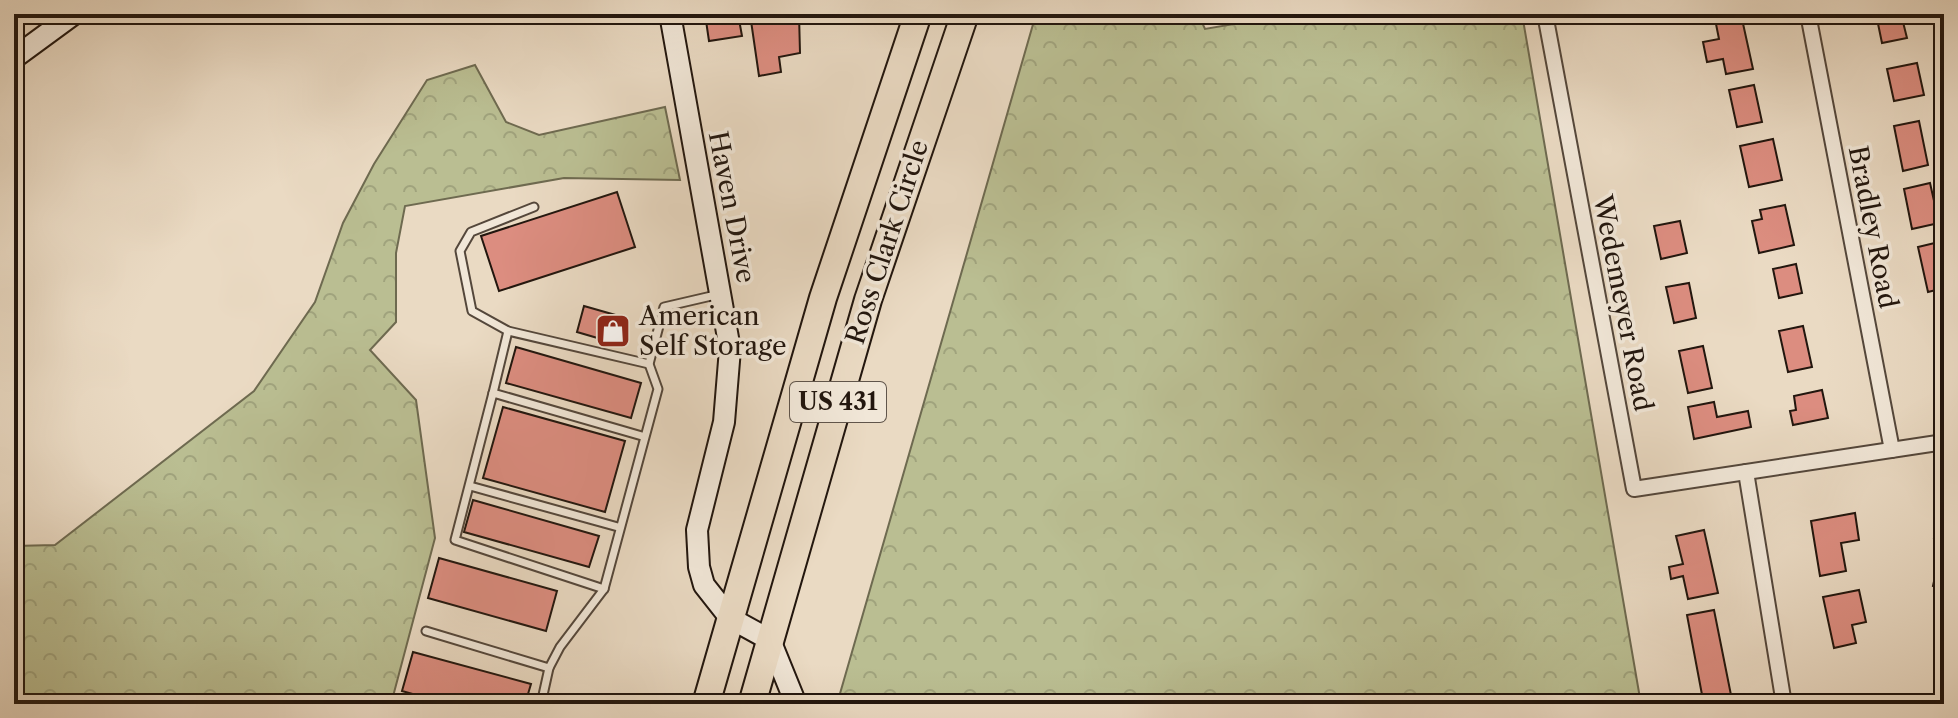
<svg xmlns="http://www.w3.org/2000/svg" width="1958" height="718" font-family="'Libre Caslon Text',serif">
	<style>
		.forest { fill: url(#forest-crowns); stroke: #6e6a50; stroke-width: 2 }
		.building { fill: #dc8d80; stroke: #22160e; stroke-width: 2 }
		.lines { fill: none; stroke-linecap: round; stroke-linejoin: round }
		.lane-casing { stroke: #54473b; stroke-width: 11 }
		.street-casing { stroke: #54473b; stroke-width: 18 }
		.secondary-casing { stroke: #22160e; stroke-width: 24 }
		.highway-casing { stroke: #22160e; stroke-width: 30 }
		.lane { stroke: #f1e7d8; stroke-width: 7 }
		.street { stroke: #f1e7d8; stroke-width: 14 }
		.secondary { stroke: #f1e7d8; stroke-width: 20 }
		.highway { stroke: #eadac3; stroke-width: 26 }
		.labels { text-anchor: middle; stroke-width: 7; stroke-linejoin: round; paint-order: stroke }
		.shield { fill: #f1e7d8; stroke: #60554b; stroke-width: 2 }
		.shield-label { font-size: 24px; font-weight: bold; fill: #22160e }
		.street-label { font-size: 26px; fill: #22160e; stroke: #f1e7d8 }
		.poi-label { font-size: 26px; fill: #22160e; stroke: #f1e7d8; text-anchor: start }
	</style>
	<defs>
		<pattern id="forest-crowns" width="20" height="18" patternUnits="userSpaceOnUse" patternTransform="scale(2)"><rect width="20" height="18" fill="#babe92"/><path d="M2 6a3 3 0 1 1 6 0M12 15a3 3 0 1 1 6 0" fill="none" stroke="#a0a37d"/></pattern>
	</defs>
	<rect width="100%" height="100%" fill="#eadac3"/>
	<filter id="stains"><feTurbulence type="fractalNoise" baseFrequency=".0025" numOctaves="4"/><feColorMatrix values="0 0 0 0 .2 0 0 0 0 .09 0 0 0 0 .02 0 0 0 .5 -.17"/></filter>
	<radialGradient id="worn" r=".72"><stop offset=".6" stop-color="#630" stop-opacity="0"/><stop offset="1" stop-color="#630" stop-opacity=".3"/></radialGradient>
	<!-- forest -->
	<g class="forest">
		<polygon points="1036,14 1198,14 1205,29 1293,14 1522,14 1641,704 837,704"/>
		<polygon points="475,65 506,122 539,135 665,107 680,180 564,178 405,206 396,253 396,322 370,350 416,400 435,538 391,704 14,704 14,546 55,545 254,391 315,302 343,223 374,164 427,80"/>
	</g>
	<!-- building -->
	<g class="building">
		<polygon points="705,14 738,14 742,36 709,41"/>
		<polygon points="750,14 799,14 800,53 779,57 781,72 759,76"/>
		<polygon points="1876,14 1901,14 1907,38 1882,43"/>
		<polygon points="1742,19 1753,69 1726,74 1723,59 1707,62 1703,42 1719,39 1716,24"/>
		<polygon points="1917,63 1924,95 1894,101 1887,69"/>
		<polygon points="1754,85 1762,122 1737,127 1729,90"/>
		<polygon points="1919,121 1928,165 1903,171 1894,126"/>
		<polygon points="1773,139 1782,180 1749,187 1740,146"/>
		<polygon points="1930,183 1939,223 1912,229 1904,189"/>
		<polygon points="617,192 635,247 499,291 481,236"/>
		<polygon points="1785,205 1794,245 1759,253 1752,221 1762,219 1760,210"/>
		<polygon points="1680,221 1687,253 1661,259 1654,226"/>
		<polygon points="1943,241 1944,288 1928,292 1918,247"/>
		<polygon points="1796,264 1802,293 1779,298 1773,269"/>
		<polygon points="1689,283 1696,318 1674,323 1666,287"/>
		<polygon points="584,306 626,318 618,344 577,332"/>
		<polygon points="1803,326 1812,367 1788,372 1779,331"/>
		<polygon points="1703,346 1712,388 1688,393 1679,351"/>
		<polygon points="516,347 641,383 631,418 506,383"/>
		<polygon points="1822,390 1828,418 1793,425 1790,411 1796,410 1794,396"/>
		<polygon points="1714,402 1717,417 1748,411 1751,427 1694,439 1688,407"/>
		<polygon points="503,407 625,441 605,512 483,478"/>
		<polygon points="473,500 599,536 589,567 464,532"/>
		<polygon points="1940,508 1944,509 1944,588 1933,586 1943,540 1934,538"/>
		<polygon points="1855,513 1859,540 1841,543 1846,571 1820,576 1811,521"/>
		<polygon points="1704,530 1718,593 1688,599 1683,576 1671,579 1669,567 1683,564 1676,536"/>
		<polygon points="439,558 557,591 546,631 428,598"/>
		<polygon points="1859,590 1866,622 1852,625 1856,643 1834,648 1823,597"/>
		<polygon points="1714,610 1731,695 1703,700 1687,615"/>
		<polygon points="413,652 531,684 525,704 448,704 402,691"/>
	</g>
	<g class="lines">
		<!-- lane casing -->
		<g class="lane-casing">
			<g id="lane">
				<polyline points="508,331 649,364"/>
				<polyline points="493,393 508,331 472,311 460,251 471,232 534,207"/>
				<polyline points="470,486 618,527"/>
				<polyline points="604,589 455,540 493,393 642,436"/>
				<polyline points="426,631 549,668"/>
				<polyline points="541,704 549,668 560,647 604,589 658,389 649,364 664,307 720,294"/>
			</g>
		</g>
		<!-- street casing -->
		<g class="street-casing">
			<g id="street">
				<polyline points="1545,14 1634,489 1944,442"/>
				<polyline points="1808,14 1892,450"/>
				<polyline points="1746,472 1784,704"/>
			</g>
		</g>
		<!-- secondary casing -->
		<g class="secondary-casing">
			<g id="secondary">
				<polyline points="670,14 730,349 724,422 697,530 699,567 704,585 730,618 770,640 796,704"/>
				<polyline points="14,58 74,14"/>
			</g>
		</g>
		<!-- highway casing -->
		<g class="highway-casing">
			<g id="highway">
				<polyline points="706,704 823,298 918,14"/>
				<polyline points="752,704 868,300 965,14"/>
			</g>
		</g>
		<!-- lane -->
		<use href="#lane" class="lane"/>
		<!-- street -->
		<use href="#street" class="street"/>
		<!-- secondary -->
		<use href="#secondary" class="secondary"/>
		<!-- highway -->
		<use href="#highway" class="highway"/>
	</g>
	<!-- icons -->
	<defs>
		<g id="shop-square" transform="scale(1.8)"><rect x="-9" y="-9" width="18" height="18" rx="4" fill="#8f2418" stroke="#f1e7d8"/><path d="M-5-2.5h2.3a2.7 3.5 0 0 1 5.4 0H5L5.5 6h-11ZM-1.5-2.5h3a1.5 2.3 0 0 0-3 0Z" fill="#fff"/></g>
	</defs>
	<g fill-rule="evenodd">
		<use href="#shop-square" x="613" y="331"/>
	</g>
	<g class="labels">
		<!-- shield labels -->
		<rect class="shield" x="790" y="382" width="96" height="40" rx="6"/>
		<g class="shield-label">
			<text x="838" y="410">US 431</text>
		</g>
		<!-- street labels -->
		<g class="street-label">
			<text transform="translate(732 207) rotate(79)" y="9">Haven Drive</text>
			<text transform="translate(1873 227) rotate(79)" y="9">Bradley Road</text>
			<text transform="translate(887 242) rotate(-72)" y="9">Ross Clark Circle</text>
			<text transform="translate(1623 303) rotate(79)" y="9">Wedemeyer Road</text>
		</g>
		<!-- poi labels -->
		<g class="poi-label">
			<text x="639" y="325">American<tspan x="639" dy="30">Self Storage</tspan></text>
		</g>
	</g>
	<!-- margin -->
	<rect width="1958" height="718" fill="none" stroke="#eadac3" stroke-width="48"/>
	<rect x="16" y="16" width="1926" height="686" fill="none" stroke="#22160e" stroke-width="4"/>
	<rect x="24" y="24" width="1910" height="670" fill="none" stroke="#22160e" stroke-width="2"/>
	<rect width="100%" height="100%" filter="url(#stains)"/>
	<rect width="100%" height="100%" fill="url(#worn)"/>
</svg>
